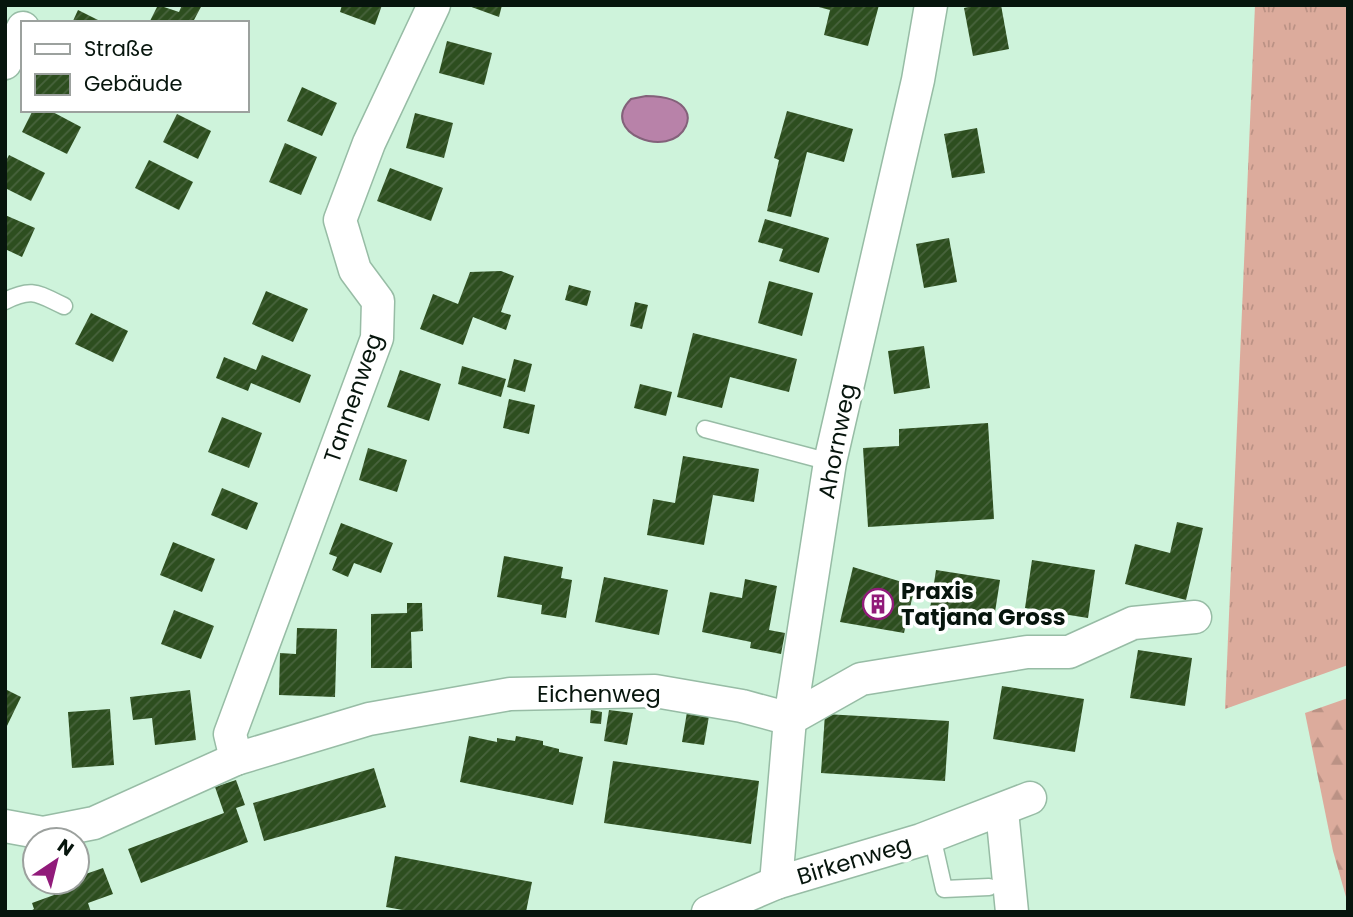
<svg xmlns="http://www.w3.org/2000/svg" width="1353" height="917" font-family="Poppins,sans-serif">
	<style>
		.grass { fill: url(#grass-tufts) }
		.forest { fill: url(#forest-firs) }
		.water { fill: #b882a9; stroke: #83617a; stroke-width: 2 }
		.building { fill: url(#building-hatch) }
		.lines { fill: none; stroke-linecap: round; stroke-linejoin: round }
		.service-casing { stroke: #97bca5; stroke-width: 19 }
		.minor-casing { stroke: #97bca5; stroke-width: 35 }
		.service { stroke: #fff; stroke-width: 16 }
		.minor { stroke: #fff; stroke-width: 32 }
		.labels { text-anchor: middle; stroke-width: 7; stroke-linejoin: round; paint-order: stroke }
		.street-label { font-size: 23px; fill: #07150d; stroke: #fff }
		.poi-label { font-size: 23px; font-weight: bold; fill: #07150d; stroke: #fff; text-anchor: start }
	</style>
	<defs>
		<pattern id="grass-tufts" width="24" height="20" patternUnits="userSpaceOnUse" patternTransform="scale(1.75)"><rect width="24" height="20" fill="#dcab9c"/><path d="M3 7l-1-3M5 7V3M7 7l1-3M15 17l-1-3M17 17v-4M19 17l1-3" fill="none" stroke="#bb9285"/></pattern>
		<pattern id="forest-firs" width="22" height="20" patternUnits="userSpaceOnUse" patternTransform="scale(1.75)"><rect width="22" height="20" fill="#dcab9c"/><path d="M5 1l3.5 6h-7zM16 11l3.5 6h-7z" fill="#bb9285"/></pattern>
		<pattern id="building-hatch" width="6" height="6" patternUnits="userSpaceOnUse" patternTransform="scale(1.75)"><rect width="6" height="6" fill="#2d4e1f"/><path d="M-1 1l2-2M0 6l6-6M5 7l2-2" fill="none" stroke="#48633d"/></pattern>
	</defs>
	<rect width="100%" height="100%" fill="#cef3db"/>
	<!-- grass -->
	<polygon class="grass" points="1255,5 1348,5 1348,665 1225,709"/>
	<!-- forest -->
	<polygon class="forest" points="1348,698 1348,904 1333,851 1305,713"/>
	<!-- water -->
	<path class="water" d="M646,96C659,96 679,98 686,111C689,116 688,121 686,126C670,161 597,132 631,99Z"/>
	<!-- building -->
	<g class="building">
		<polygon points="158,5 179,12 182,5 202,5 194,20 199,23 149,23"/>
		<polygon points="342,5 382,5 375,25 340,12"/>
		<polygon points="466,5 502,5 499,17"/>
		<polygon points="879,5 868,46 824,35 830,10 815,6"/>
		<polygon points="978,5 1001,5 1009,49 973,56 964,8"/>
		<polygon points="78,10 104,23 72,23"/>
		<polygon points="447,41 492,53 484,85 439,73"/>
		<polygon points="302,87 337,103 322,136 287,121"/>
		<polygon points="33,110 49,110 81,127 67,154 22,132"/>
		<polygon points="787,111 853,129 844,162 807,152 791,217 767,211 779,160 774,158"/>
		<polygon points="415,113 453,123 444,158 406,148"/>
		<polygon points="177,114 211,131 198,159 163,142"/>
		<polygon points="977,128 985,173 952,178 944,134"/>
		<polygon points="285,143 317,157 301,195 269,182"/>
		<polygon points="9,155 45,173 31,201 5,188 5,163"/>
		<polygon points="149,160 193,182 179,210 135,188"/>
		<polygon points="390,168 443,188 431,221 377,201"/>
		<polygon points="5,215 35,228 22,257 5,249"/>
		<polygon points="765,219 829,238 819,273 779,261 783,249 758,242"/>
		<polygon points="949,238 957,282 924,288 916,244"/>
		<polygon points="501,271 514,276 501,312 511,315 506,330 473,317 463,345 420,329 433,294 458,304 470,272"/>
		<polygon points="769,281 813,293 802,336 758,323"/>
		<polygon points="569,285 591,291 587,306 565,300"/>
		<polygon points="266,291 308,309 293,342 252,324"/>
		<polygon points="635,302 648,305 642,329 630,326"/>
		<polygon points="91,313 128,331 113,362 75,344"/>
		<polygon points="693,333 797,359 789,392 730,377 722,408 677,397"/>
		<polygon points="924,346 930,388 894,394 888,351"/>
		<polygon points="262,355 311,375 300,403 251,383 248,391 216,378 224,357 256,370"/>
		<polygon points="514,359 532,364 525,392 507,387"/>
		<polygon points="462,366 506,379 501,397 458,384"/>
		<polygon points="400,370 441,384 429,421 387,407"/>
		<polygon points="640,384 672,392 666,416 634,408"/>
		<polygon points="509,399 535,405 529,434 503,428"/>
		<polygon points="222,417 262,433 249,468 208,452"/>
		<polygon points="988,423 994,519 868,527 863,448 899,446 899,429"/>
		<polygon points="368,448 407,460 397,492 359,480"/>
		<polygon points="683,456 759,469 754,502 713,495 704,545 647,535 653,499 675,503"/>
		<polygon points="222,488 258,503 247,530 211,515"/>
		<polygon points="1177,522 1203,528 1186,600 1125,584 1135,544 1170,553"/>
		<polygon points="341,523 393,543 381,573 354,563 348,577 332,570 337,557 329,554"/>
		<polygon points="173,542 215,559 202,592 160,575"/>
		<polygon points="504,556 563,567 561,578 572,580 566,618 541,614 542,605 497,597"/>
		<polygon points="1032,560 1095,570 1088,618 1025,608"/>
		<polygon points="853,567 915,586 904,633 840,622"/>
		<polygon points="936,570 1000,580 993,625 929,615"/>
		<polygon points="604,577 668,590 659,635 595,622"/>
		<polygon points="745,579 777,586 769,630 785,633 781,654 750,648 751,642 702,632 710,592 742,598"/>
		<polygon points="407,603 422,603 423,631 411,632 412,668 371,668 371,614 407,613"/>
		<polygon points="174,610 214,626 201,659 161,644"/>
		<polygon points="297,628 337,629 335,697 279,695 280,653 296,654"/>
		<polygon points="1138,650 1192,658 1185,706 1130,698"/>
		<polygon points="1002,686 1084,699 1075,752 993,739"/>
		<polygon points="5,689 21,697 5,730"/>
		<polygon points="190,690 196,740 155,745 152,718 133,720 130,697"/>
		<polygon points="110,709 114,765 72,768 68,712"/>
		<polygon points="591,710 602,712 601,724 590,723"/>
		<polygon points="609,710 633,713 627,745 604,741"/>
		<polygon points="687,712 709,716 704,745 682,742"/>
		<polygon points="825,714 949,721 945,781 821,773"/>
		<polygon points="469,736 497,742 497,738 515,741 516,736 543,741 543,745 559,749 559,752 583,757 573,805 460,782"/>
		<polygon points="613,761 759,781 751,844 604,823"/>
		<polygon points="374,768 386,807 264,841 253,803"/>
		<polygon points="236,780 245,805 236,808 248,842 141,883 128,849 224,813 215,787"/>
		<polygon points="395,856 532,882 526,912 414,912 386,907"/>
		<polygon points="103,868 113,894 88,903 91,912 29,912 34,909 32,903 54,895 51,887 77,882 77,877"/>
	</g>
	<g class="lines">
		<!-- service casing -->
		<g class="service-casing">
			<g id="service">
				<path d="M5,301C33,287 38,294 64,306"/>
				<polyline points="705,429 830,462"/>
				<polyline points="932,836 944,889 989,887"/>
			</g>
		</g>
		<!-- minor casing -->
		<g class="minor-casing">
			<g id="minor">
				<polyline points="5,63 23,28"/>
				<polyline points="236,759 230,734 377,338 378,301 355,270 340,220 369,143 434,5"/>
				<polyline points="1002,811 1012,912"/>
				<polyline points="5,826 43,833 94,823 236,759 369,719 510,694 655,691 742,706 790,719 861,679 1027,652 1069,652 1133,623 1195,617"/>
				<polyline points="776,883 790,719 830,462 918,80 931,5"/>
				<polyline points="708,912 776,883 921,840 1030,798"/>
			</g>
		</g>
		<!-- service -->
		<use href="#service" class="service"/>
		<!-- minor -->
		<use href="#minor" class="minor"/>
	</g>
	<!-- icons -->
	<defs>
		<g id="building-ring" transform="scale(1.575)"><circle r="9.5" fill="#fff" stroke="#911b7a" stroke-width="1.5"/><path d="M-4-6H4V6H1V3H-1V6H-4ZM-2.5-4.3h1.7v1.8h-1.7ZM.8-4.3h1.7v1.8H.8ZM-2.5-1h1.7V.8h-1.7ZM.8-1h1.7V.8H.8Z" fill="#911b7a"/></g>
	</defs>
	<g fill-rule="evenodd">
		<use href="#building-ring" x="878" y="604"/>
	</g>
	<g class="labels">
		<!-- street labels -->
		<g class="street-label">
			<text transform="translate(353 398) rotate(-71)" y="8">Tannenweg</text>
			<text transform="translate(837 441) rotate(-79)" y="8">Ahornweg</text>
			<text x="599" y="702">Eichenweg</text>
			<text transform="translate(854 860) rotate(-17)" y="8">Birkenweg</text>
		</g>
		<!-- poi labels -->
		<g class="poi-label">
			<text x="901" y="599">Praxis<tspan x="901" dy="26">Tatjana Gross</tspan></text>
		</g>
	</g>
	<!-- border -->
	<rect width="1353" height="917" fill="none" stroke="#07150d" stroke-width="14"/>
	<!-- legend -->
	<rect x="21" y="21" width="228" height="91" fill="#ffffff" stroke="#9ca19e" stroke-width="2"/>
	<rect x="35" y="44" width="35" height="10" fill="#ffffff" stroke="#9ca19e" stroke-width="2"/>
	<text x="84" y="56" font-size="21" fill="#07150d">Straße</text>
	<rect x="35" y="74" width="35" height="21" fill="url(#building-hatch)" stroke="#9ca19e" stroke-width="2"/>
	<text x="84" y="91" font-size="21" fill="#07150d">Gebäude</text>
	<!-- north arrow -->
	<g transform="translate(56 861) rotate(35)"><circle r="33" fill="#ffffff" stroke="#9ca19e" stroke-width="2"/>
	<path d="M0-5L12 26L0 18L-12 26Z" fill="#911b7a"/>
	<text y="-10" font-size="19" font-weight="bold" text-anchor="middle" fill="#07150d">N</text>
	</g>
</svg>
